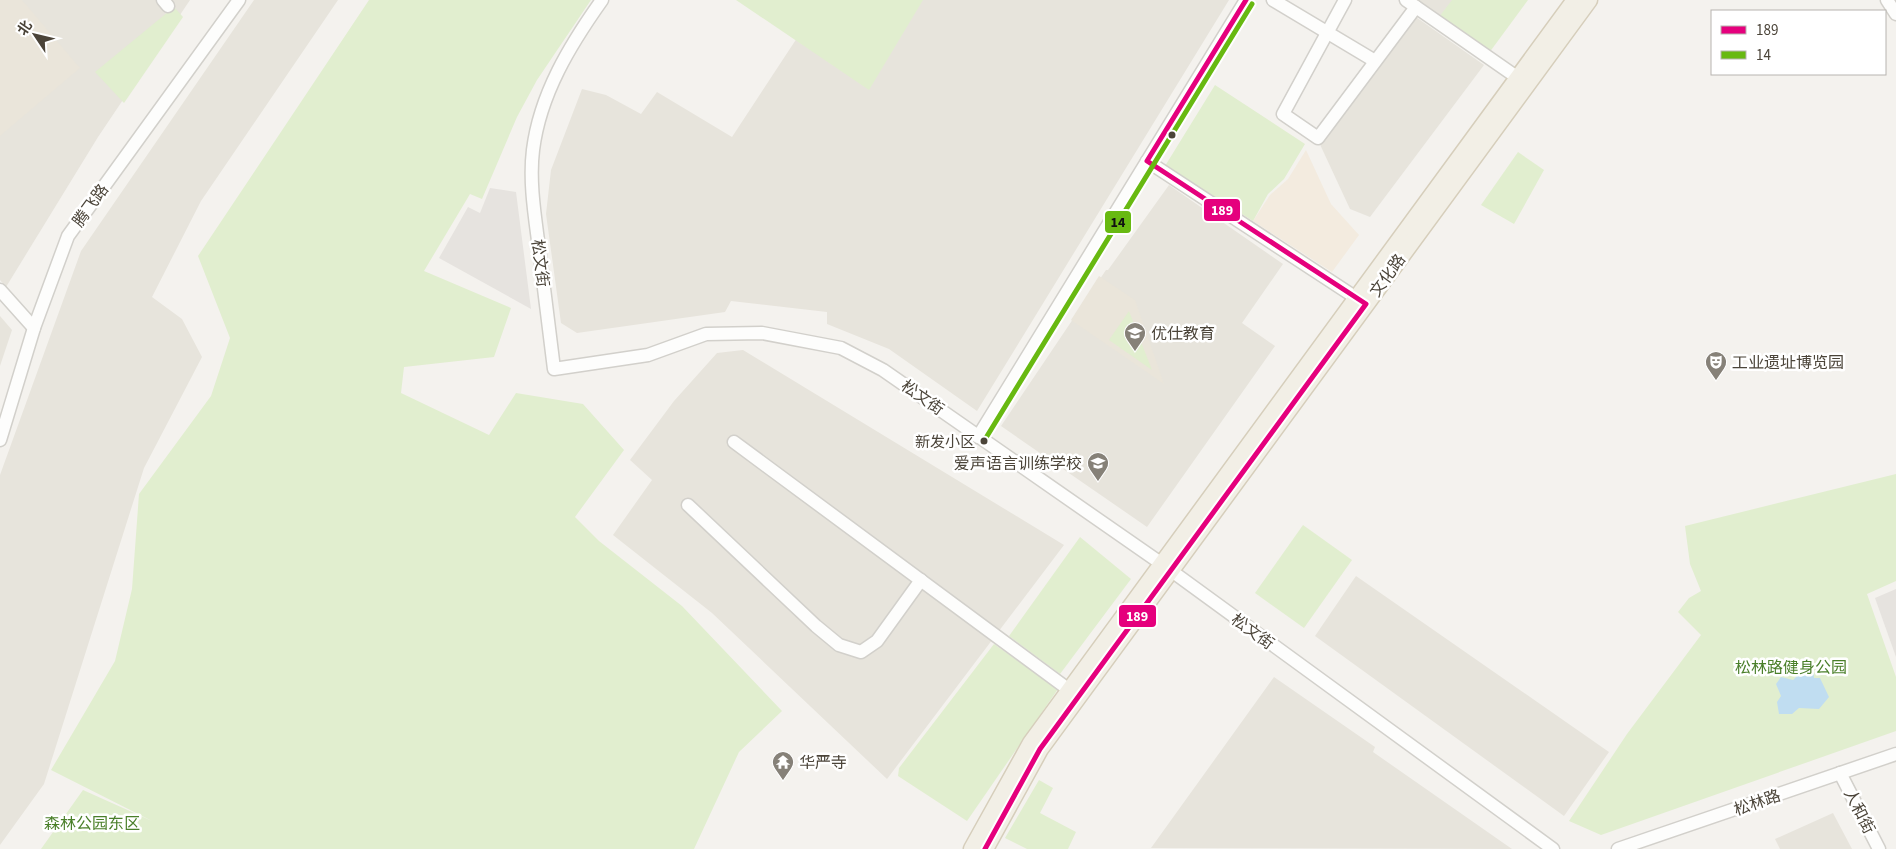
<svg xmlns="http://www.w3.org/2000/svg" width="1896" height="849" font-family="'Source Sans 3','Noto Sans SC',sans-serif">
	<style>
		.residential { fill: #e7e4dc }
		.commercial { fill: #f3ebdf }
		.education { fill: #eae5da }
		.green { fill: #e1eecf }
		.parking { fill: #e6e3df }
		.water { fill: #c0ddf1 }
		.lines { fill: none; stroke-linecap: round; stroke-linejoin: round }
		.minor-casing { stroke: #d2d0cb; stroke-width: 15 }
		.major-casing { stroke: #d6cebb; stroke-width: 19 }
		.minor { stroke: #fdfdfc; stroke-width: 12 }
		.major { stroke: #f2efe6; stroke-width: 16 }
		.bus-1-casing { stroke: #fff; stroke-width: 9 }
		.bus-2-casing { stroke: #fff; stroke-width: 9 }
		.bus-1 { stroke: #e5007d; stroke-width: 5 }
		.bus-2 { stroke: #68b911; stroke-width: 5 }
		.bus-dot { fill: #4b4439; stroke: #fff; stroke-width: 2 }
		.labels { text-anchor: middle; stroke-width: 5; stroke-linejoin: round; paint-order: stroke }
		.bus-label { font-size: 15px; fill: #4b4439; stroke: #fff; text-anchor: end }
		.street-label { font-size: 16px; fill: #4b4439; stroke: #fff }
		.poi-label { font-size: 16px; fill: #4b4439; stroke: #fff; text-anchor: start }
		.park-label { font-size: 16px; fill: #4a7f2a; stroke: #fff }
		.line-badge { stroke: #fff; stroke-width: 2 }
		.badge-label { font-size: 14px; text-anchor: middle; font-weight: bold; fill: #fff }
		.pale-badge-label { font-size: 14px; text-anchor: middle; font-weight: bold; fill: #111 }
	</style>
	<rect width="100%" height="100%" fill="#f4f2ee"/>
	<!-- residential -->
	<g class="residential">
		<polygon points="0,0 190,0 98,137 6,287 0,280"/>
		<polygon points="254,0 338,0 201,201 152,297 182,319 202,357 144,468 44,784 0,845 0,475 81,251"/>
		<polygon points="822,0 1229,0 977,411 889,349 827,324 827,312 731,301 725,312 577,333 561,323 546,214 551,170 582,89 606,95 641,114 657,92 732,137"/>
		<polygon points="1406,0 1472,0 1450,31"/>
		<polygon points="1413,15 1484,65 1370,217 1350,209 1317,138"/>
		<polygon points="1169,185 1283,264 1242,323 1275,346 1147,527 1001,426 1106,270 1108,270"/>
		<polygon points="0,316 12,330 0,366"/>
		<polygon points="743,350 1064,545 887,779 712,613 613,535 652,480 630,460 674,401 717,353"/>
		<polygon points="1356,576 1609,752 1564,816 1315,636"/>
		<polygon points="1274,677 1375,747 1373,752 1512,849 1151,848"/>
		<polygon points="1833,813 1852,849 1780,849 1775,839"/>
	</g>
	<!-- commercial -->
	<polygon class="commercial" points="1306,150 1331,204 1359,235 1332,272 1253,221 1270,195 1288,179"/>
	<!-- education -->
	<g class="education">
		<polygon points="0,0 22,0 80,68 0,136"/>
		<polygon points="1099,276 1135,300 1164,384 1071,320"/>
	</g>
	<!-- green -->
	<g class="green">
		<polygon points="369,0 591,0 537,80 517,117 482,199 470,194 424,271 511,308 494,357 404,367 401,393 489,435 516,393 583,404 624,450 575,517 599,541 682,606 782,711 739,752 694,849 41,849 83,790 152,821 51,770 115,661 132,589 139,494 211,396 230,338 198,256"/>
		<polygon points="736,0 923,0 869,90"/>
		<polygon points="1452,0 1528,0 1489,53 1439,17"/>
		<polygon points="174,7 183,17 124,103 95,72"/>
		<polygon points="1215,85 1305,144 1284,179 1268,194 1253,221 1165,166"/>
		<polygon points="1518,152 1544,170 1514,224 1481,205"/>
		<polygon points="1129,311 1152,370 1109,340"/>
		<polygon points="1896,474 1896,581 1867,594 1896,677 1896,731 1601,835 1569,821 1627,734 1701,635 1678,612 1689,598 1701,591 1690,564 1685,526"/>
		<polygon points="1303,525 1352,560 1304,628 1255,593"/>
		<polygon points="1080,537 1131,579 1060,674 1009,636"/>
		<polygon points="994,644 1058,689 967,821 898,776 899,768"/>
		<polygon points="1039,780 1053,788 1040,813 1076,832 1068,849 1027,849 1005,838"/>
	</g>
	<!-- parking -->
	<g class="parking">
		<polygon points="490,188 516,192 531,309 439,258 468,207 480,213"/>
		<polygon points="1896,589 1896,657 1875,598"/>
	</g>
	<!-- water -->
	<polygon class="water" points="1808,669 1813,669 1814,678 1820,678 1829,697 1819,709 1799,708 1792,714 1779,714 1777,702 1781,696 1776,684 1781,677 1793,680 1802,671"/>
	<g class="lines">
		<!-- minor casing -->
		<g class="minor-casing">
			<g id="minor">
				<polyline points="163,0 168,6"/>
				<path d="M602,0C570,45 540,94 533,150C529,182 535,217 539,248C544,288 549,329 554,369L648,355L706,334L762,333L841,348L883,370L1162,564L1553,849"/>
				<polyline points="1273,0 1375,61"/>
				<polyline points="1345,0 1283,114 1318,138 1416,7"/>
				<polyline points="1406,0 1518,78"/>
				<polyline points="1887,0 1896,14"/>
				<polyline points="1147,161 1364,303"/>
				<polyline points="0,290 34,328"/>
				<polyline points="978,437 1246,0"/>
				<polyline points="0,440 34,328 68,236 239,0"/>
				<polyline points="734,442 1076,695"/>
				<polyline points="688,505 816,626 839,645 861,652 877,641 921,580"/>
				<polyline points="1840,773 1879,849"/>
				<polyline points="1618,849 1896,754"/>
			</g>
		</g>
		<!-- major casing -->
		<g class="major-casing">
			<g id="major">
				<polyline points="972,849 1031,743 1575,0"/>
				<polyline points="985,849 1040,749 1589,0"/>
			</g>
		</g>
		<!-- minor -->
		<use href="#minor" class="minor"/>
		<!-- major -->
		<use href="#major" class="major"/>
		<!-- bus-1 casing -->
		<g class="bus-1-casing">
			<polyline id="bus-1" points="985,849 1040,749 1366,304 1147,161 1246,0"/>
		</g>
		<!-- bus-2 casing -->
		<g class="bus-2-casing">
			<polyline id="bus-2" points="984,441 1252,4"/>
		</g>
		<!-- bus-1 -->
		<use href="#bus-1" class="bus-1"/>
		<!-- bus-2 -->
		<use href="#bus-2" class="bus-2"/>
	</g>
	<!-- icons -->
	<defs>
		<g id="school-pin" transform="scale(1.125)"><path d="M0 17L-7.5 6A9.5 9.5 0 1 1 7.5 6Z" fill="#868178" stroke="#fff"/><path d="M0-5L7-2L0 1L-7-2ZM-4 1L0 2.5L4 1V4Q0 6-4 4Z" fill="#fff"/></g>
		<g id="theatre-pin" transform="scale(1.125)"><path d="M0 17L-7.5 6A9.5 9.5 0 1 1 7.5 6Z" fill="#868178" stroke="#fff"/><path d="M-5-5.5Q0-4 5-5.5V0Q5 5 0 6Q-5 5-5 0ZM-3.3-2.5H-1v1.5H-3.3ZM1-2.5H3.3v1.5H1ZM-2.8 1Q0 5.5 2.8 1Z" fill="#fff"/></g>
		<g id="temple-pin" transform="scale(1.125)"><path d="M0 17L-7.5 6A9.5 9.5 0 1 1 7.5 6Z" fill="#868178" stroke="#fff"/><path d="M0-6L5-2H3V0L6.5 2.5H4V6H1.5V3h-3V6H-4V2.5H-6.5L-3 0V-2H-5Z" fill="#fff"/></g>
	</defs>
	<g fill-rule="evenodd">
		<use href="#school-pin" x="1135" y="333"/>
		<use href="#theatre-pin" x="1716" y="362"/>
		<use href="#school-pin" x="1098" y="463"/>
		<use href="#temple-pin" x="783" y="762"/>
	</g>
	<!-- markers -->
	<g class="bus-dot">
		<circle cx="1172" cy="135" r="4.5"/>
		<circle cx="984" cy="441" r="4.5"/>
	</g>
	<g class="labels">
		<!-- bus labels -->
		<g class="bus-label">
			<text x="975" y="447">新发小区</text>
		</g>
		<!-- street labels -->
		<g class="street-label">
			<text transform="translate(90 205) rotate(-54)" y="6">腾飞路</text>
			<text transform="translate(541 263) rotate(83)" y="6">松文街</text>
			<text transform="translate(1387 275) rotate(-54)" y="6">文化路</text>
			<text transform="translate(923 397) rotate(35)" y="6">松文街</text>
			<text transform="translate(1253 631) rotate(36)" y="6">松文街</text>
			<text transform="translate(1757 802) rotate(-19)" y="6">松林路</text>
			<text transform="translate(1860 811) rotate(63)" y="6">人和街</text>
		</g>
		<!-- poi labels -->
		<g class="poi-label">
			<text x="1151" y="339">优仕教育</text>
			<text x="1732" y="368">工业遗址博览园</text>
			<text x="1082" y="469" text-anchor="end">爱声语言训练学校</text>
			<text x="799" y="768">华严寺</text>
		</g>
		<!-- park labels -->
		<g class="park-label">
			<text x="1791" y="673">松林路健身公园</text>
			<text x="92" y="829">森林公园东区</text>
		</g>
	</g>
	<g class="line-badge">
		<rect x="1203" y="198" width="38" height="24" rx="5" fill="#e5007d"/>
		<rect x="1104" y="210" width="28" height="24" rx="5" fill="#68b911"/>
		<rect x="1118" y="604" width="39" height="24" rx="5" fill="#e5007d"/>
	</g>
	<g class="badge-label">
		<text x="1222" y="215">189</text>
		<text x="1137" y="621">189</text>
	</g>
	<g class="pale-badge-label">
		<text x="1118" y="227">14</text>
	</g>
	<!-- legend -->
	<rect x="1711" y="10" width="175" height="65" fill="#ffffff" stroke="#b7b4b0"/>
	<rect x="1721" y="26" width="25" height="8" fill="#e5007d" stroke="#b7b4b0"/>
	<text x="1756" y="35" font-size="15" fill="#4b4439">189</text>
	<rect x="1721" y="51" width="25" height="8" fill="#68b911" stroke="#b7b4b0"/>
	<text x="1756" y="60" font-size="15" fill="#4b4439">14</text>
	<!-- north arrow -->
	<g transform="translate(35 35) rotate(305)" stroke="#ffffff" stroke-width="4" paint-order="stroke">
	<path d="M0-4L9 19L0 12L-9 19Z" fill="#4b4439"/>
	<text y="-8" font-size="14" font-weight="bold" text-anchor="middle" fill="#4b4439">北</text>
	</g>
</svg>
